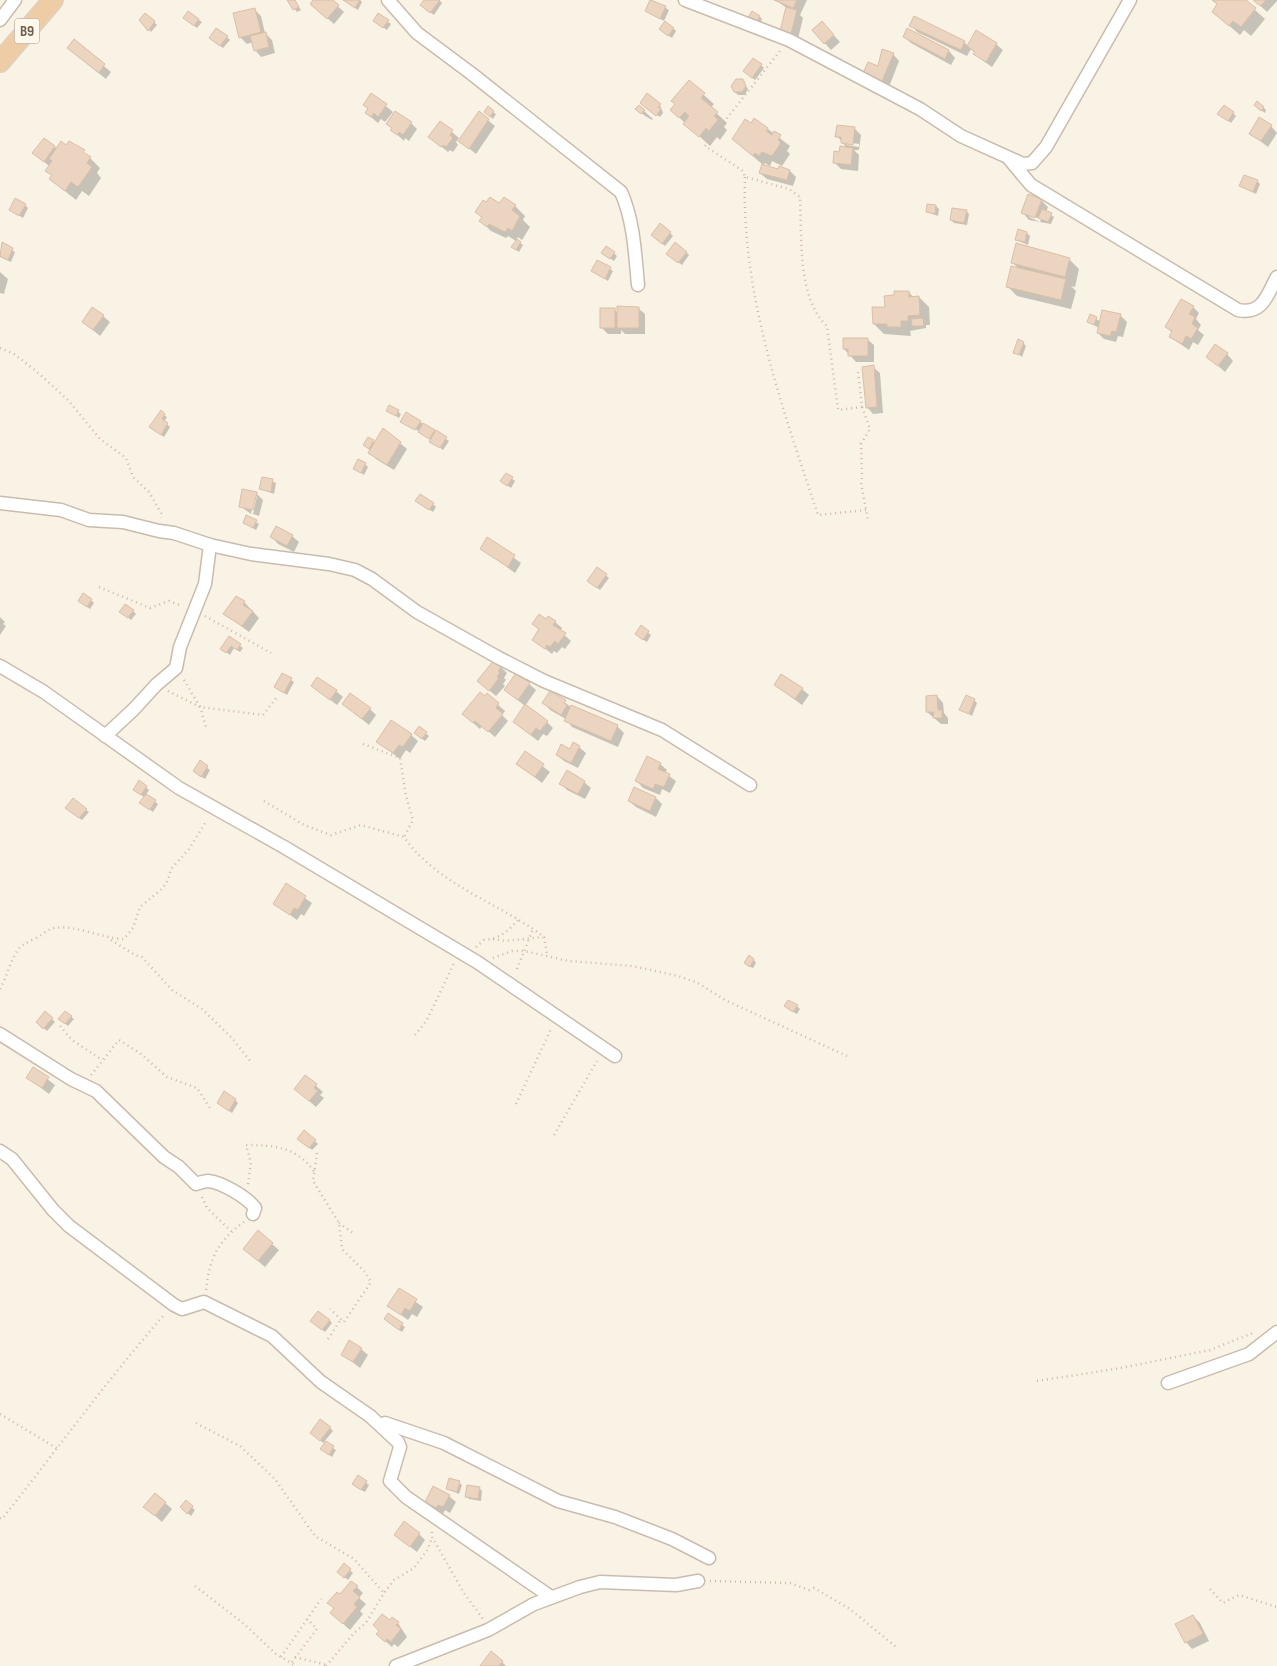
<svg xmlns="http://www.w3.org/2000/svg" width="1277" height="1666" font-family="'Sofia Sans Condensed',sans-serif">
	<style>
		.shadow { fill: #0003; fill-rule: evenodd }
		.building { fill: #ebd5c1; stroke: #dcbea4 }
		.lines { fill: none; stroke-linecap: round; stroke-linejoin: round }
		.minor-casing { stroke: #c9bcae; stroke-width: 15 }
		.trunk-casing { stroke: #d7d2cd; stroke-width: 22 }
		.path { stroke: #d0b9a4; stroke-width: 2.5; stroke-dasharray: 1 4; stroke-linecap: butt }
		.minor { stroke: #fff; stroke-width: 12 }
		.trunk { stroke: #eecca5; stroke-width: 20 }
		.labels { text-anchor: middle; stroke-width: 4; stroke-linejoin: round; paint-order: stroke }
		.shield { fill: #fdf7ec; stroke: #9a8b7d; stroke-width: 1 }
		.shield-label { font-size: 15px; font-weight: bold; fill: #6f5d4e }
	</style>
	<rect width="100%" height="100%" fill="#f9f3e6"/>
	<!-- shadow -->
	<g class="shadow">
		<polygon points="294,0 301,10 297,12 289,1"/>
		<polygon points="315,0 331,0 344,12 334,24 311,4"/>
		<polygon points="343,0 360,0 362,2 358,10"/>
		<polygon points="426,0 439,0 442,3 434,15 425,8"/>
		<polygon points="652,0 669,10 664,21 646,11"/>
		<polygon points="775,0 807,0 800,15 803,18 798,39 788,37 787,8"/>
		<polygon points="1213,0 1244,0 1265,19 1251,36 1244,30 1240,35 1213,12 1218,5"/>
		<polygon points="1254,0 1277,0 1277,1 1267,12"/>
		<polygon points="254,9 261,16 265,33 272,40 275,53 261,57 255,50 253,42 247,44 240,37"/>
		<polygon points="189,13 202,22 197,28 184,18"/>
		<polygon points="378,15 391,24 387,30 377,23"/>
		<polygon points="760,17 762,19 759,26 751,22"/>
		<polygon points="154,22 157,25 151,32 149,30"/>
		<polygon points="911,25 964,42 968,46 996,44 1003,50 992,67 982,60 971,49 967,56 917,32"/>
		<polygon points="673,28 676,31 672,38 663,32"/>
		<polygon points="828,29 840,42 831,50 813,30"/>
		<polygon points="908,30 949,51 955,58 951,65 911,43 904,37"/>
		<polygon points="227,37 230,40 223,48 213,41"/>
		<polygon points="74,41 111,72 106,79 75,54"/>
		<polygon points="893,54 899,61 889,87 871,79 879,67"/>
		<polygon points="761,65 764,68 755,80 747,74"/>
		<polygon points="742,80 748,89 745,95 738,95 735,92"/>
		<polygon points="689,82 714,104 711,108 727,123 724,127 727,130 720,140 717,137 710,146 671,110"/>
		<polygon points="371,94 393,112 385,122 381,119 378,123 366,113 369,109 364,105"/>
		<polygon points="1258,103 1266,110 1265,113 1258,108"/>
		<polygon points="660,105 663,113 660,117 644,106"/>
		<polygon points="637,109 644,111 653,119 652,120 645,116"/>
		<polygon points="493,112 496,114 493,119 488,115"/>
		<polygon points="479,113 495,126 476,154 460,141"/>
		<polygon points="1233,113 1236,116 1231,123 1222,116"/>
		<polygon points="440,122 459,138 456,142 458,145 453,152 450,150 448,152 430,137"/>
		<polygon points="411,123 417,129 409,141 405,138 404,141 392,130"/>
		<polygon points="751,124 766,129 763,137 768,129 790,146 787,151 790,154 782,166 772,161 770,166 765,163 763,165 779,170 790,171 796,177 793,186 767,179 760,173 763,165 733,139"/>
		<polygon points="1271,126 1277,133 1268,147 1251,134"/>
		<path d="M854,128L861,135L859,150H854L859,155L858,171L841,169L834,162L840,153L847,148L837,136ZM845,142L859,144V147L847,145Z"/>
		<polygon points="54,147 90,158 100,168 97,173 101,178 89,196 82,191 76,200 50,179 52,176 47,171 50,167 34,153"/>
		<polygon points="1257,181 1260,184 1256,194 1241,186"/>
		<path d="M1041,200L1048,207L1046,212L1054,217L1051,224L1029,220L1023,213ZM1029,215L1041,219L1040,222L1029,217Z"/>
		<polygon points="25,205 28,208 23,218 10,210"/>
		<polygon points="500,205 515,206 525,216 523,220 530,227 522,240 518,237 516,240 523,245 519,252 516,250 516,241 508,236 506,238 491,231 481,221 482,218 477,212"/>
		<polygon points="936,206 939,209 938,216 927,212"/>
		<polygon points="966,211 969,214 967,225 954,223 951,220"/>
		<polygon points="670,233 673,236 665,246 655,238"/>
		<polygon points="1027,233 1030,236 1028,245 1016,240"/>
		<polygon points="2,244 15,252 11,262 0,257"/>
		<polygon points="607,247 617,256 614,261 606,256"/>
		<polygon points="686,252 689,255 682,265 670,256"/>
		<polygon points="1069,259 1079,269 1075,287 1071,286 1076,291 1071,309 1017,296 1007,286 1019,269 1013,263"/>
		<polygon points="598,261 613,271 608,281 593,271"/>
		<polygon points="0,272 8,279 4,294 0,293"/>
		<polygon points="909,292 914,298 919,297 929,307 930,325 926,325 926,328 910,331 911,336 884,334 874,324 886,308"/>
		<polygon points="1193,307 1199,313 1196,319 1201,325 1198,330 1204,335 1198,345 1193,342 1189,350 1170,337 1172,333 1167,327"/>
		<polygon points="638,308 645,314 645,334 625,334 621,330 621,334 608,334 601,327 615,310 618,313"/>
		<polygon points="1120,315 1127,322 1123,337 1118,336 1116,342 1104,339 1098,333 1099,328 1088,322 1091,316 1101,322"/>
		<polygon points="103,316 110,322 100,336 83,322"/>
		<polygon points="867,339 874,345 874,362 856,362 844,349"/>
		<polygon points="1023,343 1026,346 1022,357 1015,352"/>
		<polygon points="1227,354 1233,361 1225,372 1207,356"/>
		<polygon points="873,367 880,373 883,413 873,414 867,407"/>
		<polygon points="390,406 401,414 399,418 388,411"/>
		<polygon points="164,415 167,417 164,422 170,427 164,437 154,430"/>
		<polygon points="420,422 449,441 443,450 419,431 405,424"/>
		<polygon points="384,429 407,449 394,470 376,459 368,448 369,439 375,443"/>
		<polygon points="365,464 368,467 364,475 355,469"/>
		<polygon points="506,474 515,481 511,488 505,484"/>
		<polygon points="263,478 276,483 274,494 261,489"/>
		<polygon points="256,493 263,500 259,516 253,514 257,496 254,496 251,514 240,506"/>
		<polygon points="417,501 433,504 436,507 433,512"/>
		<polygon points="247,517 259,524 256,530 244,523"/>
		<polygon points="292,536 299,542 294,552 278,544 272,537"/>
		<polygon points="488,539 521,563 515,573 482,549"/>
		<polygon points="598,569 609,578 600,590 592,584"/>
		<polygon points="91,600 94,603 90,609 79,601"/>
		<polygon points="244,602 259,618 249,632 225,614"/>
		<polygon points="133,611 136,614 131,620 124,614"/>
		<polygon points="0,617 5,622 3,624 6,626 0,635"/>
		<polygon points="546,620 555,622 562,628 560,631 571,641 565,649 562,647 557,653 554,651 552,654 534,640 540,631 534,624"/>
		<polygon points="641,627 651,635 647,642 639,637"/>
		<polygon points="229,638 243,648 240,652 234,648 230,655 225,651"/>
		<polygon points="501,667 507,673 504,678 506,680 503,684 505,686 496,696 485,687"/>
		<polygon points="283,674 294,682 287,695 275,687"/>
		<polygon points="529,684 536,690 525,706 505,690"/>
		<polygon points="775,685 802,689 809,695 802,705"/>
		<polygon points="312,686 336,691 343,697 337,705"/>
		<polygon points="550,692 571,707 617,726 624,733 618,747 572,727 566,719 550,710 544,703"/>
		<polygon points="487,695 505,711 502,715 508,721 495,737 482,726 480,729 463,714"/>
		<polygon points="937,696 943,703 944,713 948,718 948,724 941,724 927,712"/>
		<polygon points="974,700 977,703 972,716 961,709"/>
		<polygon points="343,704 370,709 376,715 369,725"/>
		<polygon points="514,722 547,722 553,728 547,736 543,734 538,741"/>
		<polygon points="419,728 429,736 425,741 418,736"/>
		<polygon points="411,735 418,741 410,753 406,750 400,759 378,742"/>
		<polygon points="579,747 586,753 578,768 564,761 557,755"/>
		<polygon points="526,753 550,772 542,783 518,764"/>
		<polygon points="200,762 210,770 205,779 197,774"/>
		<polygon points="660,764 667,770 665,773 676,781 670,793 662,789 660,795 643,788 637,781"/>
		<polygon points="584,782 591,788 585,799 567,790 561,783"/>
		<polygon points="146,787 149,790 146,795 158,804 153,812 141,803 145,798 137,792"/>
		<polygon points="635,788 656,798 662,804 656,817 636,807 629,801"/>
		<polygon points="86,810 89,812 82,820 69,811"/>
		<polygon points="286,885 312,903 304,916 301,914 297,920 275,904"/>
		<polygon points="754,960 756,963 753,968 748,966"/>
		<polygon points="797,1006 800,1009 797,1014 788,1009"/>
		<polygon points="65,1012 74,1019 68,1026 60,1019"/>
		<polygon points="46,1013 55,1022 47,1031 37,1022"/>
		<polygon points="34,1069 55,1085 49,1094 28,1078"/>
		<polygon points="305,1076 323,1092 320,1095 324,1098 316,1107 295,1089"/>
		<polygon points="235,1100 238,1103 232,1113 218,1103"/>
		<polygon points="302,1141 315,1141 318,1144 312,1150"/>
		<polygon points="272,1244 279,1250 265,1267 251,1255"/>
		<polygon points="399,1290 423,1307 417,1317 412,1314 408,1320 389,1306"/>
		<polygon points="388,1315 405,1327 402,1332 388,1322"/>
		<polygon points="329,1320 332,1323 325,1332 311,1321"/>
		<polygon points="361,1349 368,1355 360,1368 342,1354"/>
		<polygon points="330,1428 333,1431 324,1442 336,1450 332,1457 325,1452 325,1444 314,1436"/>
		<polygon points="358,1477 369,1485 365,1492 356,1487"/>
		<polygon points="459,1483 462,1485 459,1494 447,1489"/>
		<polygon points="479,1488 482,1491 481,1501 469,1499 466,1496"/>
		<polygon points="155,1494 172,1509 162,1522 145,1507"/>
		<polygon points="449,1496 456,1502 450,1513 445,1510 443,1514 426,1502"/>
		<polygon points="186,1502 195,1510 191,1516 181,1507"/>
		<polygon points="419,1534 425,1540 417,1552 395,1535"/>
		<polygon points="344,1565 353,1573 348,1580 342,1575"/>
		<polygon points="357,1587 363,1593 359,1598 366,1604 360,1611 363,1614 350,1630 331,1613 335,1609 329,1603"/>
		<polygon points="1193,1616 1200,1623 1209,1641 1192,1649 1186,1642"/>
		<polygon points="390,1622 398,1623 407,1637 398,1647 394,1644 392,1647 384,1640"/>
		<polygon points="502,1662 506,1666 481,1666"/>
	</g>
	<!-- building -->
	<g class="building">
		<polygon points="287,0 295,0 299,7 293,10"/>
		<polygon points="313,0 333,0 339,5 327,19 310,4"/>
		<polygon points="343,0 360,0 355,8"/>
		<polygon points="424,0 440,0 430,13 420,5"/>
		<polygon points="650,0 666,6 660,19 645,11"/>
		<polygon points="774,0 797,0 793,8"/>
		<polygon points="1212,0 1246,0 1256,8 1241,27 1233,21 1229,26 1212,12 1217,4"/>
		<polygon points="1253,0 1266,0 1260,6"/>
		<polygon points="786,7 797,10 791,34 780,31"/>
		<polygon points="255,8 261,32 239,38 233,13"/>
		<polygon points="188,11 199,19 194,26 183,18"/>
		<polygon points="752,11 760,16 756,24 747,19"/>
		<polygon points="145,13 155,21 148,31 139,20"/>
		<polygon points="378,13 389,20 383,28 373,21"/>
		<polygon points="914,16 965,41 961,50 909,26"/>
		<polygon points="665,21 674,28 668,36 659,29"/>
		<polygon points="822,21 834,35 824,44 812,30"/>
		<polygon points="216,28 228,36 220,46 209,38"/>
		<polygon points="907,28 949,50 945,59 903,37"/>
		<polygon points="976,30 997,43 986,62 973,54 975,52 967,46"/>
		<polygon points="266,32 269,47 254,51 250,36"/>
		<polygon points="74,39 105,64 99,73 67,48"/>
		<polygon points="882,49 894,53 882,81 863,73 868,62 878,66"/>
		<polygon points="753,58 762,64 752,78 743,71"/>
		<polygon points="736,79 743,79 746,86 742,92 734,92 731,86"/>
		<polygon points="689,80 705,93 701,98 718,112 714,116 718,120 709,131 706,128 699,137 683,124 689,116 685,112 679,118 670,110 675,104 671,101"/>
		<polygon points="371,93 387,104 378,117 374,113 371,117 365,113 368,108 363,105"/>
		<polygon points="647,93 661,104 658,107 661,109 656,116 640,103"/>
		<polygon points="1257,101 1264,107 1261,111 1254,105"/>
		<polygon points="639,105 645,110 641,114 635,109"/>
		<polygon points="1224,105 1234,112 1228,121 1217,114"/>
		<polygon points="488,106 494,111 490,117 484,112"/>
		<polygon points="395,111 412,122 403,135 399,132 397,135 390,130 392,128 386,124"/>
		<polygon points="479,111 489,119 469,149 458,141"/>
		<polygon points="1259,117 1272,125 1261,141 1249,134"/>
		<polygon points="754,118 768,128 766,131 772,135 774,131 781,135 778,140 781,143 772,156 762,152 759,156 755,153 753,156 732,139 745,119 751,123"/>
		<polygon points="440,121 453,130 450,135 453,138 446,147 443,145 441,147 428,137"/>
		<polygon points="837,125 855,127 853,145 841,143 841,137 835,137"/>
		<polygon points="44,138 55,146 44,162 32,153"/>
		<polygon points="61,141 66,145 69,141 85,150 83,152 91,157 87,163 92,167 78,187 71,182 65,191 49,179 52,175 45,171 52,161 49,159"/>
		<polygon points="840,146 853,148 851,165 833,163 834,151 839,152"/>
		<polygon points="762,164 778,169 779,166 790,170 787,180 759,173"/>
		<polygon points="1244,175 1258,180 1253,192 1239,186"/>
		<polygon points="1028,194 1042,199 1035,218 1021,213"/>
		<polygon points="490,197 499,203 504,197 516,205 512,210 520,216 512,231 508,228 505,232 489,224 487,227 479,221 482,217 475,212 483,200 486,202"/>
		<polygon points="15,198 26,204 19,216 9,210"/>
		<polygon points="927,204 936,205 935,214 926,212"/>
		<polygon points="952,208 967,210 964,223 950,220"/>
		<polygon points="1042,209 1052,213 1048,222 1038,218"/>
		<polygon points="660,223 671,232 662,244 651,235"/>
		<polygon points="1018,229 1027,232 1025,242 1015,240"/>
		<polygon points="517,239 521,242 516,250 511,247"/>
		<polygon points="2,242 13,248 8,260 0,256"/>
		<polygon points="675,242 687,252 678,263 666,254"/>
		<polygon points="1016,243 1070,258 1065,277 1011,263"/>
		<polygon points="606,246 615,252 610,259 601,253"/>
		<polygon points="597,260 611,267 605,279 591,271"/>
		<polygon points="1011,266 1066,279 1061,300 1006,287"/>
		<polygon points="894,291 909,291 909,297 919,296 920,315 908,316 908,321 901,321 901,327 887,327 887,324 873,324 872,307 885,307 884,296 894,295"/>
		<polygon points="1181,299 1194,306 1189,314 1195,317 1192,324 1198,328 1191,339 1186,336 1182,344 1169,337 1172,331 1165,327"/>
		<polygon points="617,306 639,307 639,328 617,328"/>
		<polygon points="92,307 104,315 93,330 82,322"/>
		<rect x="600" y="308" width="15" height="20"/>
		<polygon points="1102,310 1121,314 1116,332 1112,331 1110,336 1097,333"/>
		<polygon points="1090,314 1097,317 1094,325 1087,322"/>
		<polygon points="923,318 924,326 912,326 911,319"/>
		<polygon points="843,338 868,338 868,356 848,356 848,349 843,349"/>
		<polygon points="1018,339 1024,342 1019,355 1013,353"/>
		<polygon points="1215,344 1228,353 1218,366 1206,357"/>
		<polygon points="874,365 877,407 866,408 862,367"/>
		<polygon points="389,405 399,410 396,416 386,411"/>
		<polygon points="161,410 165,414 162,419 168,423 161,435 149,427"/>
		<polygon points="406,412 421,421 415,430 400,422"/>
		<polygon points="423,423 435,430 429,439 418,432"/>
		<polygon points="383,428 401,442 387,465 368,453"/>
		<polygon points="436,430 447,437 440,448 429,442"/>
		<polygon points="368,437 374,440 369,449 363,445"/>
		<polygon points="358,459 366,463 361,473 353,469"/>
		<polygon points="506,473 513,477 507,486 500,481"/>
		<polygon points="262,477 273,479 271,492 259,489"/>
		<polygon points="242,489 257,492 253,510 239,507"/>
		<polygon points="420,494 434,503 429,510 415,501"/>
		<polygon points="246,515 257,520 253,528 243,523"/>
		<polygon points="276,526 293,535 287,546 270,537"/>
		<polygon points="487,537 515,555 508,567 480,549"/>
		<polygon points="597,567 607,574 597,588 587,581"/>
		<polygon points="83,593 92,599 87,607 78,601"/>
		<polygon points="236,596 245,601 243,605 253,611 242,626 223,614"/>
		<polygon points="125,604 134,610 128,618 119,612"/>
		<polygon points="539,614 546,619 548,616 556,621 553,625 566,633 558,644 555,641 550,647 547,645 545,649 532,640 539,629 532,624"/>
		<polygon points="641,625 649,631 643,640 635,634"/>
		<polygon points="229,636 241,644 237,650 231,646 226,653 220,649"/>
		<polygon points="494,660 502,666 498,671 500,672 497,677 499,678 489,691 477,681"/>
		<polygon points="282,673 292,678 284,693 274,687"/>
		<polygon points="516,673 530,683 518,700 504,690"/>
		<polygon points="781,674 803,688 795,699 774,685"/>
		<polygon points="317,677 337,690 330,700 311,686"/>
		<polygon points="550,691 566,700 564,703 567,705 561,715 542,703"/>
		<polygon points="480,692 485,696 487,693 499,703 496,708 503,714 488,732 475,721 473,723 462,714"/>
		<polygon points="350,693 371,708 362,719 342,704"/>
		<polygon points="937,695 938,710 942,710 942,718 933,718 934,712 926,712 926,696"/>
		<polygon points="966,695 975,699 969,714 959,710"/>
		<polygon points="525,704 548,721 540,731 536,728 531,735 513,722"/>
		<polygon points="571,705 618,725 611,741 564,721"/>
		<polygon points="391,720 412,734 403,747 399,745 393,753 376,742"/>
		<polygon points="419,726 427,732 422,739 414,733"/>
		<polygon points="573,742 580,746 571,763 556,755 561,744 570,749"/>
		<polygon points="525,751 544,764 535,777 516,764"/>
		<polygon points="647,756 661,763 658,769 670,774 664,787 655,784 653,789 635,781"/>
		<polygon points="200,760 208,766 201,777 193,771"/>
		<polygon points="567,770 585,781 578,794 559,784"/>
		<polygon points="139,780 147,786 141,795 133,790"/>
		<polygon points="634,787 656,797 650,811 628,801"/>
		<polygon points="146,794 156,800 150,810 139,803"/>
		<polygon points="73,798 87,809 79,818 65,808"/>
		<polygon points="286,883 306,896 298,910 294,908 290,915 273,904"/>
		<polygon points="749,955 754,959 750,967 744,963"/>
		<polygon points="788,1000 798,1005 793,1012 784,1006"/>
		<polygon points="45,1011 53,1018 43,1029 36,1022"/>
		<polygon points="65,1011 72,1016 65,1024 58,1019"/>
		<polygon points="33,1067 49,1077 42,1088 26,1078"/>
		<polygon points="305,1075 317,1084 314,1088 318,1091 309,1101 294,1089"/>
		<polygon points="224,1091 236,1099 229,1111 217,1103"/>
		<polygon points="304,1130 316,1140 309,1148 297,1139"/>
		<polygon points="258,1230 273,1243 258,1261 243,1249"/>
		<polygon points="399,1288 417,1299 410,1311 405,1308 401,1315 387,1306"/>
		<polygon points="318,1311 330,1320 322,1330 310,1321"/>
		<polygon points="388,1313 403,1323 399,1330 384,1319"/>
		<polygon points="349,1340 362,1348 353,1362 341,1355"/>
		<polygon points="320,1419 331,1427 320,1441 310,1433"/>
		<polygon points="326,1441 334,1446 329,1455 320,1449"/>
		<polygon points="358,1475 367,1481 361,1490 352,1484"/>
		<polygon points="449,1478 460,1481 457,1492 446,1489"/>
		<polygon points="467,1485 480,1487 478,1499 465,1497"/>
		<polygon points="433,1486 450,1495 443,1507 438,1505 436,1508 425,1502"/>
		<polygon points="155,1493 166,1502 155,1516 143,1507"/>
		<polygon points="186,1500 193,1506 187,1514 180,1507"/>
		<polygon points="404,1521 420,1533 410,1547 394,1535"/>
		<polygon points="344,1563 351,1569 344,1578 337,1572"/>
		<polygon points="351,1581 358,1586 353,1591 360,1597 354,1604 357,1607 343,1624 330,1613 334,1608 327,1603 337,1592 340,1594"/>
		<polygon points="382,1614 390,1620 392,1617 399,1622 396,1625 401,1629 391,1642 387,1639 385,1642 376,1634 379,1631 373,1625"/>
		<polygon points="1193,1615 1203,1634 1185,1643 1175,1624"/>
		<polygon points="491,1651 503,1661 499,1666 480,1666"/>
	</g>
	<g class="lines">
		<!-- minor casing -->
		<g class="minor-casing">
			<g id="minor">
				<path d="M388,0L417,33L472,74L621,192C634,221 635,254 638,285"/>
				<polyline points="685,0 789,40 920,109 961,136 1023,164 1032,163 1046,147 1130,0"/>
				<polyline points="0,20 15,0"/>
				<path d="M1010,160L1031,185L1238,310C1263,315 1267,295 1277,277"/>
				<polyline points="0,503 61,510 89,520 123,522 159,531 174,533 210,545 251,554 329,564 355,570 372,579 417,612 499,658 544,681 662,730 750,785"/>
				<polyline points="0,666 44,692 179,788 284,847 477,962 615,1056"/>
				<polyline points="105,736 134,709 156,685 176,668 180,647 205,584 210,545"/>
				<path d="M0,1034L71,1079L96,1091L164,1157L179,1167L196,1184C199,1183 204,1181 208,1181C221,1182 247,1197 255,1208L253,1214"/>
				<polyline points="0,1151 12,1159 53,1210 69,1226 174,1305 182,1309 204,1302 272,1336 321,1382 370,1416 398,1442 400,1447 390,1481 406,1497 551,1597"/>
				<polyline points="1168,1383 1249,1354 1277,1332"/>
				<polyline points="385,1423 444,1443 558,1501 615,1517 672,1539 709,1558"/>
				<polyline points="396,1666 488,1630 534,1604 580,1587 600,1582 676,1585 698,1581"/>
			</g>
		</g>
		<!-- trunk casing -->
		<g class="trunk-casing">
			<polyline id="trunk" points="0,62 53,0"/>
		</g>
		<!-- path -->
		<g class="path">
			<path d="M780,51L705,146L743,171L745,177L789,189L800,197C802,235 797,299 827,326L838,410L862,407L858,371"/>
			<path d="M745,177C741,293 782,407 818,515L866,510"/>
			<polyline points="0,348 14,354 36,371 68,400 100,439 126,458 133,477 149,492 161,513 161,518"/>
			<polyline points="862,407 870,429 861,444 862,476 861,483 868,520"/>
			<polyline points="99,587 150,608 169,601 182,606"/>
			<polyline points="205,616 271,653"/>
			<polyline points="184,680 200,707 263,715 277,697"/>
			<polyline points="168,691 200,707 207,730"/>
			<polyline points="363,744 400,758 406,796 413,820 404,837"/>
			<path d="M264,801L304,825L331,835L361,825L404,837C437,885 500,903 544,937L547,954"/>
			<polyline points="493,939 505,941 543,937"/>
			<polyline points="111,940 135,955 142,957 172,990 202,1009 232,1038 251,1062"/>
			<path d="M476,947L484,940C500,939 509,930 519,919"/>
			<polyline points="493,958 512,951 524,951 569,961 632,966 678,976 696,982 727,1001 847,1056"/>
			<polyline points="517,969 533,929"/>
			<path d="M0,989C7,977 9,964 16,953C20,945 26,943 34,939C40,937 45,931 51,929C69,922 103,939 124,939L133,928L140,907L162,889L168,880L171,869L189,849L207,820"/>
			<polyline points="60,1026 72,1040 102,1060"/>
			<polyline points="415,1035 427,1020 454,963"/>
			<polyline points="91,1075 119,1040 141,1054 167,1077 197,1088 210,1108"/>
			<polyline points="516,1104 551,1029"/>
			<polyline points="554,1135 597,1061"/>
			<polyline points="317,1153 313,1181 339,1223 342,1249 365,1272 371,1282 344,1322 330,1309"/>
			<path d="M248,1184L251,1163L246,1145C275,1145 296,1147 314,1171"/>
			<polyline points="202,1197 207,1208 231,1231"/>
			<polyline points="339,1223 353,1233"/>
			<path d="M206,1290C210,1257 217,1242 244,1222"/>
			<polyline points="328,1339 341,1319"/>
			<polyline points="1037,1381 1121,1368 1210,1350 1253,1333"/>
			<polyline points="0,1414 58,1449"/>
			<polyline points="196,1423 240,1446 275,1479 315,1536 354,1559 384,1593"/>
			<path d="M0,1518L2,1519C56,1451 107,1380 164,1315"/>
			<polyline points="432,1532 432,1537 464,1593 483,1619"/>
			<polyline points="710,1581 790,1583 809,1590 814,1588 850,1609 896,1647"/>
			<polyline points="195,1586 243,1623 276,1654 296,1666"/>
			<polyline points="1210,1589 1223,1603 1239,1595 1277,1607"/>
			<polyline points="281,1657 321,1599"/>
			<polyline points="295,1657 327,1665"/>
			<polyline points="292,1662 317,1629 307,1619"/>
			<polyline points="326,1666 354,1633 366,1623 384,1593 394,1580 414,1568 428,1549 432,1537"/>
		</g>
		<!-- minor -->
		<use href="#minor" class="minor"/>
		<!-- trunk -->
		<use href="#trunk" class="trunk"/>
	</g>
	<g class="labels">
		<!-- shield labels -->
		<rect class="shield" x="14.5" y="18.5" width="25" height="25" rx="4"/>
		<g class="shield-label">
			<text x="27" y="36">B9</text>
		</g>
	</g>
</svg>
